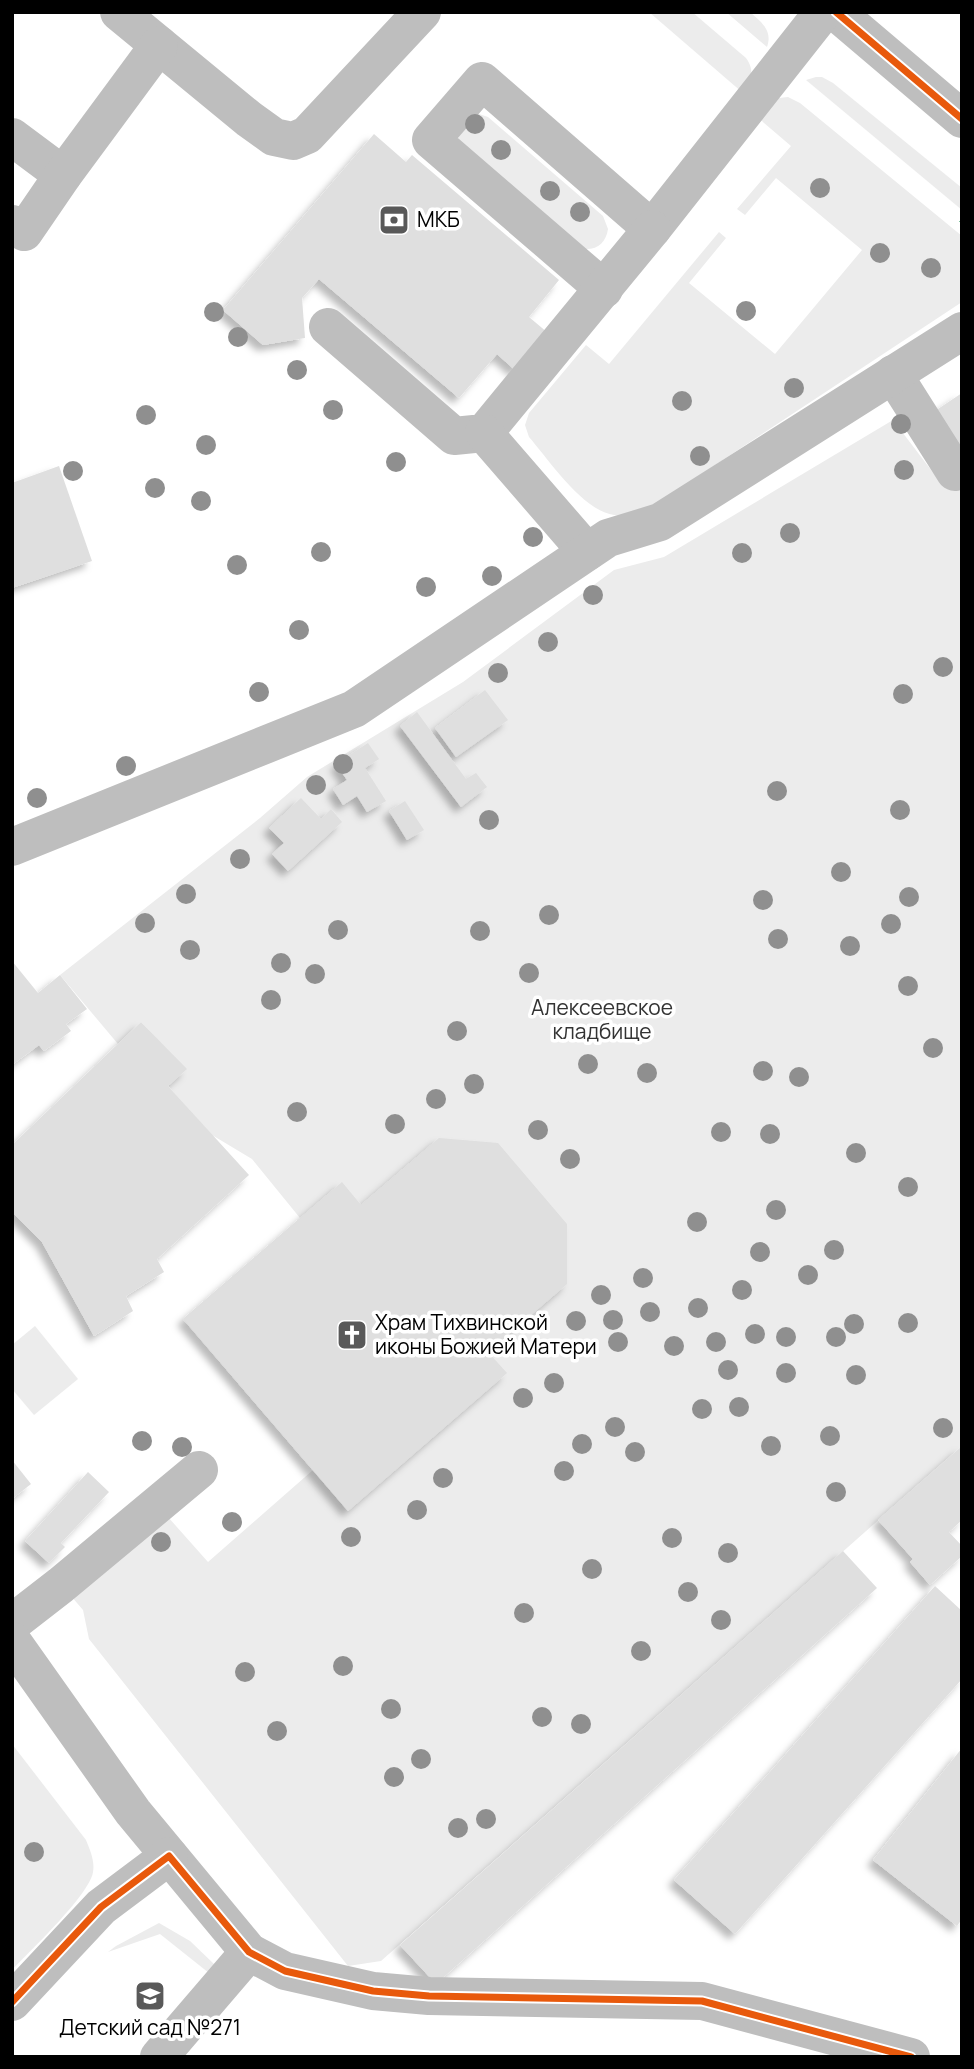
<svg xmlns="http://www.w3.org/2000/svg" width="974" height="2069" font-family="Manrope,sans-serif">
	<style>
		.green { fill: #ececec }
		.building { fill: #dfdfdf; filter: url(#shadow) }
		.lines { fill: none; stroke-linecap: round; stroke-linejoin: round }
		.minor { stroke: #bebebe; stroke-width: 38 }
		.quiet { stroke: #00873e; stroke-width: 5; stroke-dasharray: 10 5; stroke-linecap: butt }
		.cycleway-casing { stroke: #fff; stroke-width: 11 }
		.cycleway { stroke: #e8590c; stroke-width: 7 }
		.tree { fill: #8f8f8f }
		.labels { text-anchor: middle; stroke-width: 7; stroke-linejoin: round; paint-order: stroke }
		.poi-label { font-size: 21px; fill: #000; stroke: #fff; text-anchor: start }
		.park-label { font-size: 21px; fill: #333; stroke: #fff }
	</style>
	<defs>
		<filter id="shadow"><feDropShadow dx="-6" dy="6" stdDeviation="3.5" flood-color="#0004"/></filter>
	</defs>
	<rect width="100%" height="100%" fill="#fff"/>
	<!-- green -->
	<g class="green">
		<path d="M649,12H692L746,58C756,72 750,80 743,93Z"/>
		<path d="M726,12H750C761,22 773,30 767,47Z"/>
		<polygon points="816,77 822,77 833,83 962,188 962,210 806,80"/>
		<path d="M788,97L800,103L962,236V302L647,510C636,514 625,517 614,515C583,511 549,460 529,437L525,425L529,413L586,345L609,364L719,232L726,238L689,283L775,354L862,250L776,178L745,215L737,209L791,146L756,116L779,98Z"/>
		<path d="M479,114L488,117L603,216L608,229C606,242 598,250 584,249L458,141L459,131Z"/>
		<polygon points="893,420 944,487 962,483 962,1446 381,1961 348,1966 89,1639 83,1610 71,1596 168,1517 208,1562 313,1470 183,1319 300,1218 252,1159 212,1135 168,1086 186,1069 141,1022 118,1044 60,975 260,818 307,777 463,682 614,570 664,557"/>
		<polygon points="35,1326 78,1379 34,1415 12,1389 12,1345"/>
		<path d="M12,1744L86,1840C90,1850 95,1861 93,1872C90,1894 30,1951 12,1970Z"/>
		<polygon points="159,1923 190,1941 215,1965 209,1973 160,1934 108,1952 116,1946"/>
	</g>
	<!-- building -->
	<g class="building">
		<polygon points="374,134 406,162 412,155 559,280 529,317 548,333 516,371 497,354 459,398 319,279 302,298 305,338 263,345 223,310"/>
		<polygon points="962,393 962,451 935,411"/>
		<polygon points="59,466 92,561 12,588 12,483"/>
		<polygon points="485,690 508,720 456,757 435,728"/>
		<polygon points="417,712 466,779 476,773 487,787 461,807 400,726"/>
		<polygon points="368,743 379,759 365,768 386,801 367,812 357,796 343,805 333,789 347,780 336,764"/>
		<polygon points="301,798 321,819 331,809 342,822 288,871 272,854 284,843 269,828"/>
		<polygon points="405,801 424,830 407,840 389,811"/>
		<polygon points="12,961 38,993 60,975 87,1009 66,1024 71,1031 44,1051 39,1045 12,1065"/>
		<polygon points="141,1022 187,1069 168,1086 249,1175 157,1259 164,1272 126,1296 133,1311 94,1336 42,1242 12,1212 12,1145"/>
		<polygon points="439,1138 498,1143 567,1224 567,1284 488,1352 507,1373 348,1511 183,1319 342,1182 361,1205"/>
		<polygon points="962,1446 962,1520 949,1532 962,1546 962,1556 930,1585 910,1562 913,1559 878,1520"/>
		<polygon points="12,1460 31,1484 12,1499"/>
		<polygon points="88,1472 109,1492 61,1543 65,1547 49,1563 25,1541"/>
		<polygon points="843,1551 877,1588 436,1984 400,1945"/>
		<polygon points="935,1586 962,1611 962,1679 735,1934 674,1880"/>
		<polygon points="962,1748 962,1919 957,1926 873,1860"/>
	</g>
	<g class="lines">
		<!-- minor -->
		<g class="minor">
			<polyline points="119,12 249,119 274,137 293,141 307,135 422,12"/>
			<polyline points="836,12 962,119"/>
			<polyline points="12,137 63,175"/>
			<polyline points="12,224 24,232 63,175 159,45"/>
			<polyline points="604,289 431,140 482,81 652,229 823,12"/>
			<polyline points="328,327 454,436 484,433 652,229"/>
			<polyline points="893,374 955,472"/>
			<polyline points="484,433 587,552"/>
			<polyline points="12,847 354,709 608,538 660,522 962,331"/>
			<polyline points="12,1623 61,1585 199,1470"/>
			<polyline points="12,1641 133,1812 249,1952 285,1971 373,1991 429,1996 702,2001 911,2057"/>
			<polyline points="12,2002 101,1907 169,1856"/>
			<polyline points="159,2057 249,1952"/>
		</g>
		<!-- quiet -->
		<polyline class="quiet" points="962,221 962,222"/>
		<!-- cycleway casing -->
		<g class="cycleway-casing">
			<g id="cycleway">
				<polyline points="836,12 962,119"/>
				<polyline points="12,2002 101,1907 169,1856 249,1952 285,1971 373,1991 429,1996 702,2001 911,2057"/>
			</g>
		</g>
		<!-- cycleway -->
		<use href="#cycleway" class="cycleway"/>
	</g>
	<!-- trees -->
	<g class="tree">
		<circle cx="475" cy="124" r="10"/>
		<circle cx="501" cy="150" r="10"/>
		<circle cx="820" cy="188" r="10"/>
		<circle cx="550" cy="191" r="10"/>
		<circle cx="580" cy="212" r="10"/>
		<circle cx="880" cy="253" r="10"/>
		<circle cx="931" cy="268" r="10"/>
		<circle cx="746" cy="311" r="10"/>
		<circle cx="214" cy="312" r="10"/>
		<circle cx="238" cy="337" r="10"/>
		<circle cx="297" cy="370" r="10"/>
		<circle cx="794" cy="388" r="10"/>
		<circle cx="682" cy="401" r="10"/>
		<circle cx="333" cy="410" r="10"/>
		<circle cx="146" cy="415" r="10"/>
		<circle cx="901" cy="424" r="10"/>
		<circle cx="206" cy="445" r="10"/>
		<circle cx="700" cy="456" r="10"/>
		<circle cx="396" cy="462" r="10"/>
		<circle cx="904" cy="470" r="10"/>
		<circle cx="73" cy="471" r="10"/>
		<circle cx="155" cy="488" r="10"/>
		<circle cx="201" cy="501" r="10"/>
		<circle cx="790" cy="533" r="10"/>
		<circle cx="533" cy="537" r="10"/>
		<circle cx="321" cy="552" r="10"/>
		<circle cx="742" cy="553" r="10"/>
		<circle cx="237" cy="565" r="10"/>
		<circle cx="492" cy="576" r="10"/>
		<circle cx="426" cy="587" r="10"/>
		<circle cx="593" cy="595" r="10"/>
		<circle cx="299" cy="630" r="10"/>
		<circle cx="548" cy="642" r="10"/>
		<circle cx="943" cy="667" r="10"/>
		<circle cx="498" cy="673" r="10"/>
		<circle cx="259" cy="692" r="10"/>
		<circle cx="903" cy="694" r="10"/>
		<circle cx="343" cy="764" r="10"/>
		<circle cx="126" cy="766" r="10"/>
		<circle cx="316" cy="785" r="10"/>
		<circle cx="777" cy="791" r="10"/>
		<circle cx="37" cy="798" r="10"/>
		<circle cx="900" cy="810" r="10"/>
		<circle cx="489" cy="820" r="10"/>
		<circle cx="240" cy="859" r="10"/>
		<circle cx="841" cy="872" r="10"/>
		<circle cx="186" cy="894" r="10"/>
		<circle cx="909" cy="897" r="10"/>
		<circle cx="763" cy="900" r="10"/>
		<circle cx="549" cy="915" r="10"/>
		<circle cx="145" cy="923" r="10"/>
		<circle cx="891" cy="924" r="10"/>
		<circle cx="338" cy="930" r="10"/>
		<circle cx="480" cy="931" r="10"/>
		<circle cx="778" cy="939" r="10"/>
		<circle cx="850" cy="946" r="10"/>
		<circle cx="190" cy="950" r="10"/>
		<circle cx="281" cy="963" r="10"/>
		<circle cx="529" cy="973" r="10"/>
		<circle cx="315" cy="974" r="10"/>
		<circle cx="908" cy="986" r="10"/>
		<circle cx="271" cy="1000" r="10"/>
		<circle cx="457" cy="1031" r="10"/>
		<circle cx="933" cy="1048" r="10"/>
		<circle cx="588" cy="1064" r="10"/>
		<circle cx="763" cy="1071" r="10"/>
		<circle cx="647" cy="1073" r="10"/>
		<circle cx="799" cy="1077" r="10"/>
		<circle cx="474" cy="1084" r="10"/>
		<circle cx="436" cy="1099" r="10"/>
		<circle cx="297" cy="1112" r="10"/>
		<circle cx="395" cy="1124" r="10"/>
		<circle cx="538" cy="1130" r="10"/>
		<circle cx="721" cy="1132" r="10"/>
		<circle cx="770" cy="1134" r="10"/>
		<circle cx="856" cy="1153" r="10"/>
		<circle cx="570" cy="1159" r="10"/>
		<circle cx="908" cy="1187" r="10"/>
		<circle cx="776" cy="1210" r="10"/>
		<circle cx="697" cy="1222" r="10"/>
		<circle cx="834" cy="1250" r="10"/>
		<circle cx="760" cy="1252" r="10"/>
		<circle cx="808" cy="1275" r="10"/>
		<circle cx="643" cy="1278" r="10"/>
		<circle cx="742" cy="1290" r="10"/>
		<circle cx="601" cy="1295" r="10"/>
		<circle cx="698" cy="1308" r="10"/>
		<circle cx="650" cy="1312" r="10"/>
		<circle cx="613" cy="1320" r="10"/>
		<circle cx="576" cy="1321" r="10"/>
		<circle cx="908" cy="1323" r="10"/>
		<circle cx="854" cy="1324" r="10"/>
		<circle cx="755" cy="1334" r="10"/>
		<circle cx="786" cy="1337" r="10"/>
		<circle cx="836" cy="1337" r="10"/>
		<circle cx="618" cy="1342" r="10"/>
		<circle cx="716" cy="1342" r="10"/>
		<circle cx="674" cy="1346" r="10"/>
		<circle cx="728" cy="1370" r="10"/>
		<circle cx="786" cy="1373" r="10"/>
		<circle cx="856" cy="1375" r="10"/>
		<circle cx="554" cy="1383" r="10"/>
		<circle cx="523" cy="1398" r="10"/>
		<circle cx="739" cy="1407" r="10"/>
		<circle cx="702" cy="1409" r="10"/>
		<circle cx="615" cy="1427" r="10"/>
		<circle cx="943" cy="1428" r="10"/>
		<circle cx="830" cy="1436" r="10"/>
		<circle cx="142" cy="1441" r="10"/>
		<circle cx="582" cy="1444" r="10"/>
		<circle cx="771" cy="1446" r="10"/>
		<circle cx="182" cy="1447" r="10"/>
		<circle cx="635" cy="1452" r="10"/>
		<circle cx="564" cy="1471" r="10"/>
		<circle cx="443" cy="1478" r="10"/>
		<circle cx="836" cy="1492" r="10"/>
		<circle cx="417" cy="1510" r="10"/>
		<circle cx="232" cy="1522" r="10"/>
		<circle cx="351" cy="1537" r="10"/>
		<circle cx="672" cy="1538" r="10"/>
		<circle cx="161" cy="1542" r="10"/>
		<circle cx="728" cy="1553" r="10"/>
		<circle cx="592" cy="1569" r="10"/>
		<circle cx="688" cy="1592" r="10"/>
		<circle cx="524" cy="1613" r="10"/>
		<circle cx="721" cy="1620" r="10"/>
		<circle cx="641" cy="1651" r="10"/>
		<circle cx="343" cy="1666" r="10"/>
		<circle cx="245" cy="1672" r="10"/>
		<circle cx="391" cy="1709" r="10"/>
		<circle cx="542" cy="1717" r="10"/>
		<circle cx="581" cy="1724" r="10"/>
		<circle cx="277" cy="1731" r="10"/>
		<circle cx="421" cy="1759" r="10"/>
		<circle cx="394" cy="1777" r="10"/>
		<circle cx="486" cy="1819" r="10"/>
		<circle cx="458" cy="1828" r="10"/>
		<circle cx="34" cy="1852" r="10"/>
	</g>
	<!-- icons -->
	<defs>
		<g id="bank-square" transform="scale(1.575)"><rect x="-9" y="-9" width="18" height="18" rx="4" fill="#595959" stroke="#fff"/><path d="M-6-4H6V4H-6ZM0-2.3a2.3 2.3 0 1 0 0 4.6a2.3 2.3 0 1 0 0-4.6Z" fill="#fff"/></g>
		<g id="church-square" transform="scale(1.575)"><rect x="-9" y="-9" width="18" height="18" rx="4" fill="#595959" stroke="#fff"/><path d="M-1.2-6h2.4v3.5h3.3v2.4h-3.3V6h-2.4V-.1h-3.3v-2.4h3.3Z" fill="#fff"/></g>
		<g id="school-square" transform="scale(1.575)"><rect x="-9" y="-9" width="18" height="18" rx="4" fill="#595959" stroke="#fff"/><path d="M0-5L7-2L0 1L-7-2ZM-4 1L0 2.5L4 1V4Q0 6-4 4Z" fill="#fff"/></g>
	</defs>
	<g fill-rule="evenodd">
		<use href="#bank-square" x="394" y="220"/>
		<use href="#church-square" x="352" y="1335"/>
		<use href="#school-square" x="150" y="1996"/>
	</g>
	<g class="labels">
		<!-- poi labels -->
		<g class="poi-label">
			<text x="417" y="227">МКБ</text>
			<text x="375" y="1330">Храм Тихвинской<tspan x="375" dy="24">иконы Божией Матери</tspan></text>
			<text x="150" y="2035" text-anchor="middle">Детский сад №271</text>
		</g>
		<!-- park labels -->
		<g class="park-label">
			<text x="602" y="1015">Алексеевское<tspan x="602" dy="24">кладбище</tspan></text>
		</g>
	</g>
	<!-- border -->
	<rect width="974" height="2069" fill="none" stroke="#000000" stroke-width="28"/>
</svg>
